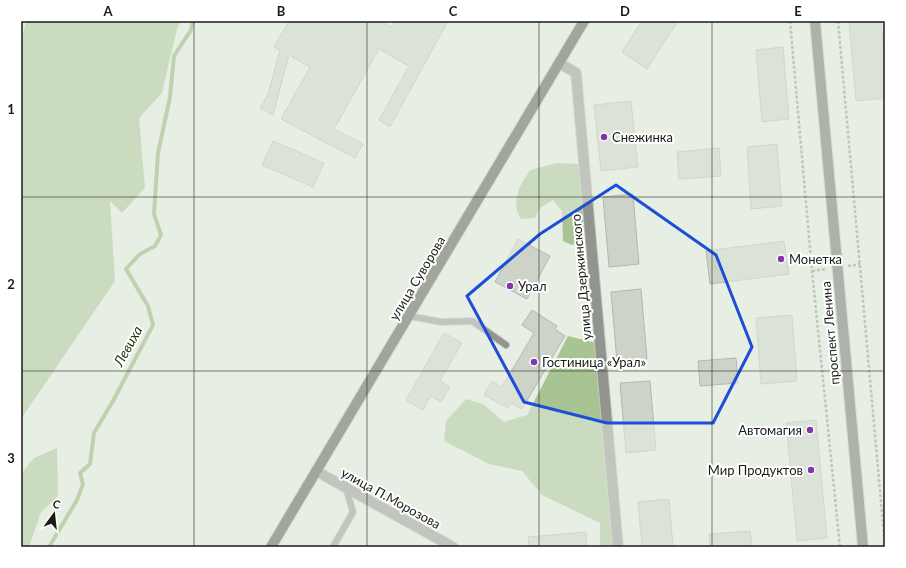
<svg xmlns="http://www.w3.org/2000/svg" width="906" height="568" font-family="Lato,sans-serif">
	<style>
		.green { fill: #a9c493 }
		.lines { fill: none; stroke-linecap: round; stroke-linejoin: round }
		.stream { stroke: #8eb070; stroke-width: 4 }
		.building { fill: #cdd3c8; stroke: #b3b9ae }
		.lane-casing { stroke: #c2c8be; stroke-width: 8 }
		.street-casing { stroke: #c2c8be; stroke-width: 12 }
		.secondary-casing { stroke: #c2c8be; stroke-width: 12 }
		.primary-casing { stroke: #c2c8be; stroke-width: 12 }
		.path { stroke: #90958d; stroke-width: 2.5; stroke-dasharray: 3 2; stroke-linecap: butt }
		.lane { stroke: #91948f; stroke-width: 6 }
		.street { stroke: #91948f; stroke-width: 10 }
		.secondary { stroke: #676b64; stroke-width: 10 }
		.primary { stroke: #494e46; stroke-width: 10 }
		.marked { fill: none; stroke: #1d4ed8; stroke-width: 3; stroke-linejoin: round }
		.grid { fill: none; stroke: #1a1c18; stroke-width: 1; stroke-opacity: 0.55 }
		.poi-dot { fill: #8036a8; stroke: #fff; stroke-width: 1.5 }
		.labels { text-anchor: middle; stroke-width: 4; stroke-linejoin: round; paint-order: stroke }
		.poi-label { font-size: 13px; fill: #1a1c18; stroke: #fff; text-anchor: start }
		.street-label { font-size: 13px; fill: #1a1c18; stroke: #fff }
		.water-label { font-size: 14px; font-style: italic; fill: #1f3505; stroke: #fff }
		.neatline { fill: none; stroke: #1a1c18; stroke-width: 1.5 }
		.grid-label { font-size: 13px; text-anchor: middle; font-weight: bold; fill: #1a1c18 }
	</style>
	<rect width="100%" height="100%" fill="#e7eee3"/>
	<!-- green -->
	<g class="green">
		<polygon points="26,21 181,21 177,29 162,93 139,118 145,188 122,213 110,201 115,281 21,419 21,43"/>
		<path d="M557,163L580,164L584,239L572,245L563,241L562,211L553,200L540,208L535,218L521,219C510,201 520,185 530,170Z"/>
		<polygon points="568,336 596,343 613,547 600,547 600,523 542,495 522,471 489,464 444,441 446,421 466,399 483,404 504,422 527,415"/>
		<polygon points="57,448 58,496 41,512 29,547 21,547 21,474 34,458"/>
	</g>
	<g class="lines">
		<!-- stream -->
		<polyline class="stream" points="49,547 77,500 83,484 80,473 90,464 94,433 113,401 153,325 148,306 126,269 140,254 155,246 161,235 154,214 158,153 170,97 174,56 191,30 193,21"/>
	</g>
	<!-- building -->
	<g class="building">
		<polygon points="289,21 380,21 391,27 394,21 448,21 390,127 379,120 409,66 379,49 334,129 363,144 355,158 281,119 310,67 289,55 273,115 260,108 268,94 280,50 274,47"/>
		<polygon points="642,21 678,21 647,69 622,52"/>
		<polygon points="849,21 881,21 885,66 885,98 856,101"/>
		<polygon points="783,47 789,119 762,122 756,50"/>
		<polygon points="631,101 638,167 601,171 594,105"/>
		<polygon points="273,141 324,163 313,187 262,165"/>
		<polygon points="777,144 782,206 751,209 747,147"/>
		<polygon points="719,148 721,176 679,179 677,152"/>
		<polygon points="633,194 639,264 609,267 603,197"/>
		<polygon points="518,239 550,256 527,299 495,282"/>
		<polygon points="784,241 789,274 710,284 706,251"/>
		<polygon points="641,289 647,359 617,362 611,292"/>
		<polygon points="532,310 557,326 555,329 565,336 522,409 511,403 508,408 484,395 492,381 502,387 534,333 522,325"/>
		<polygon points="792,315 797,381 761,384 756,318"/>
		<polygon points="444,333 462,343 440,381 450,387 441,402 431,396 423,410 406,400"/>
		<polygon points="736,358 738,383 700,386 698,361"/>
		<polygon points="650,381 656,450 626,453 620,383"/>
		<polygon points="816,420 827,538 797,541 786,423"/>
		<polygon points="669,499 673,547 642,547 638,502"/>
		<polygon points="750,531 752,547 710,547 709,534"/>
		<polygon points="586,532 587,547 529,547 528,537"/>
	</g>
	<g class="lines">
		<!-- lane casing -->
		<g class="lane-casing">
			<g id="lane">
				<polyline points="409,316 441,322 472,321 506,345"/>
				<polyline points="333,547 353,512 346,488"/>
			</g>
		</g>
		<!-- street casing -->
		<g class="street-casing">
			<g id="street">
				<polyline points="559,63 576,73 618,547"/>
				<polyline points="316,471 453,547"/>
			</g>
		</g>
		<!-- secondary casing -->
		<g class="secondary-casing">
			<polyline id="secondary" points="815,21 863,547"/>
		</g>
		<!-- primary casing -->
		<g class="primary-casing">
			<polyline id="primary" points="271,547 584,21"/>
		</g>
		<!-- path -->
		<g class="path">
			<polyline points="790,21 812,271 840,547"/>
			<polyline points="838,21 885,547"/>
			<polyline points="848,266 860,264"/>
			<polyline points="812,271 827,269"/>
		</g>
		<!-- lane -->
		<use href="#lane" class="lane"/>
		<!-- street -->
		<use href="#street" class="street"/>
		<!-- secondary -->
		<use href="#secondary" class="secondary"/>
		<!-- primary -->
		<use href="#primary" class="primary"/>
	</g>
	<!-- marked area -->
	<path d="M0 0H906V568H0ZM616,185L716,255L752,347L713,423H607L524,402L467,296L540,234Z" fill="#e7eee3" fill-opacity=".55" fill-rule="evenodd"/>
	<path class="marked" d="M616,185L716,255L752,347L713,423H607L524,402L467,296L540,234Z"/>
	<!-- grid -->
	<path class="grid" d="M194,21V547M367,21V547M539,21V547M712,21V547M21,197H885M21,371H885"/>
	<!-- markers -->
	<g class="poi-dot">
		<circle cx="604" cy="137" r="4"/>
		<circle cx="781" cy="259" r="4"/>
		<circle cx="510" cy="286" r="4"/>
		<circle cx="534" cy="362" r="4"/>
		<circle cx="810" cy="430" r="4"/>
		<circle cx="811" cy="470" r="4"/>
	</g>
	<g class="labels">
		<!-- poi labels -->
		<g class="poi-label">
			<text x="612" y="142">Снежинка</text>
			<text x="789" y="264">Монетка</text>
			<text x="518" y="291">Урал</text>
			<text x="542" y="367">Гостиница «Урал»</text>
			<text x="802" y="435" text-anchor="end">Автомагия</text>
			<text x="803" y="475" text-anchor="end">Мир Продуктов</text>
		</g>
		<!-- street labels -->
		<g class="street-label">
			<text transform="translate(581 277) rotate(-95)" y="5">улица Дзержинского</text>
			<text transform="translate(417 278) rotate(-59)" y="5">улица Суворова</text>
			<text transform="translate(830 333) rotate(-95)" y="5">проспект Ленина</text>
			<text transform="translate(391 498) rotate(29)" y="5">улица П.Морозова</text>
		</g>
		<!-- water labels -->
		<g class="water-label">
			<text transform="translate(128 346) rotate(-61)" y="5">Левиха</text>
		</g>
	</g>
	<!-- border -->
	<rect width="906" height="568" fill="none" stroke="#ffffff" stroke-width="44"/>
	<!-- north arrow -->
	<g transform="translate(54 514) rotate(15)" stroke="#ffffff" stroke-width="3" paint-order="stroke">
	<path d="M0-3L7 15L0 10L-7 15Z" fill="#1a1c18"/>
	<text y="-6" font-size="11" font-weight="bold" text-anchor="middle" fill="#1a1c18">С</text>
	</g>
	<rect x="22" y="22" width="862" height="524" class="neatline"/>
	<g class="grid-label">
		<text x="108" y="16">A</text>
		<text x="281" y="16">B</text>
		<text x="453" y="16">C</text>
		<text x="625" y="16">D</text>
		<text x="798" y="16">E</text>
		<text x="11" y="114">1</text>
		<text x="11" y="289">2</text>
		<text x="11" y="463">3</text>
	</g>
</svg>
